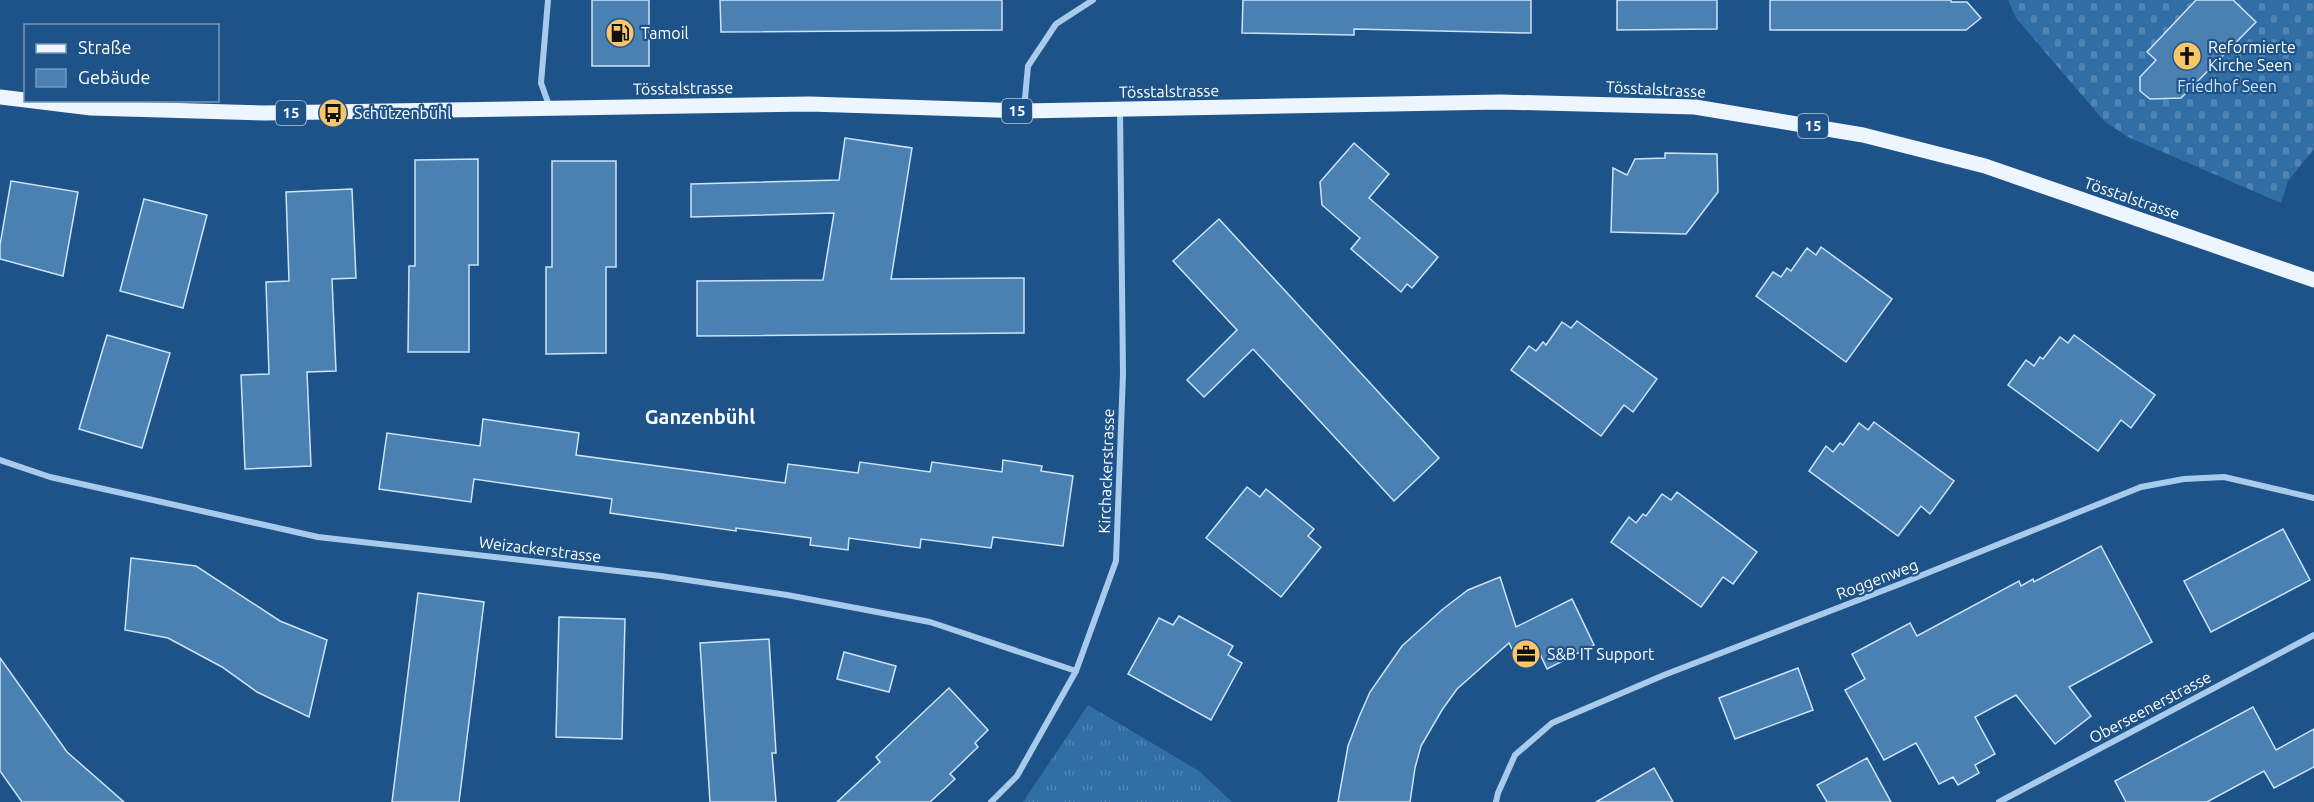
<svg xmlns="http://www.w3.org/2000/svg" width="2314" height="802" font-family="Ubuntu,sans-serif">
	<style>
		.grass { fill: url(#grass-tufts) }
		.cemetery { fill: url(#cemetery-stones) }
		.building { fill: #4a80b2; stroke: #cde3f8; stroke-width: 1.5 }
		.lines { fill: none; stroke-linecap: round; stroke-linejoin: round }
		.minor { stroke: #a8cbeb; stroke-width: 6 }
		.primary { stroke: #edf5fe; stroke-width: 15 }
		.labels { text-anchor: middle; stroke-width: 4.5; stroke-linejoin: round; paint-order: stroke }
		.shield { fill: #1e5389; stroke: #bccbdc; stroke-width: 1.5 }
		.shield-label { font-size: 15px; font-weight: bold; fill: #fff }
		.poi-label { font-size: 16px; fill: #fff; stroke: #1e5389; text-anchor: start }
		.park-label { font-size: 16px; fill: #cde3f8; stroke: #1e5389 }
		.street-label { font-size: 16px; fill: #fff; stroke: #1e5389 }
		.quarter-label { font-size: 20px; font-weight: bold; fill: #fff; stroke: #1e5389 }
	</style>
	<defs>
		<pattern id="grass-tufts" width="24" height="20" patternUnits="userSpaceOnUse" patternTransform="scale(1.5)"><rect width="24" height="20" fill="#316ea6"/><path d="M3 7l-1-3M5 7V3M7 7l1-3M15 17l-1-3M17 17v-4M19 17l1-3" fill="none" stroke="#5084b3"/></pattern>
		<pattern id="cemetery-stones" width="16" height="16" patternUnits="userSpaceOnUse" patternTransform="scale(1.5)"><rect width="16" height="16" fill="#316ea6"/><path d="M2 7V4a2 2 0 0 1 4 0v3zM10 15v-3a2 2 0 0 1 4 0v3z" fill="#5084b3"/></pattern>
	</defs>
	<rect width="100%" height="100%" fill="#1e5389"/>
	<!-- grass -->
	<polygon class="grass" points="1088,705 1199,771 1232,802 1023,802"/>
	<!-- cemetery -->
	<polygon class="cemetery" points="2008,0 2314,0 2314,149 2288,181 2281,203 2128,137 2104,121 2016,18"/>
	<!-- building -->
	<g class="building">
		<rect x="592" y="0" width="57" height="66"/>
		<polygon points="720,0 1002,0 1002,30 721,32"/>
		<polygon points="1243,0 1531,0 1531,33 1354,29 1354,35 1242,33"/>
		<polygon points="1617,0 1717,0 1717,29 1617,30"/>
		<polygon points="1770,0 1951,0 1951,2 1967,2 1981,18 1966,30 1770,30"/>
		<polygon points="2196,0 2233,0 2256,22 2181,98 2150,99 2140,91 2140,77 2156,60 2147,52"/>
		<polygon points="845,138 912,148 891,279 1024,278 1024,333 697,336 697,281 823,280 834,213 691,217 691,184 839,180"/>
		<polygon points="1354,143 1389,174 1369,198 1438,257 1412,288 1407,284 1401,292 1351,249 1360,238 1322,205 1320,182"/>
		<polygon points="1665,153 1717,154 1718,192 1686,234 1611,232 1613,168 1627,175 1635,159 1665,158"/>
		<polygon points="478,159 478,265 469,265 469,352 408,352 409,266 415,266 415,160"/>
		<polygon points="552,161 616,161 616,267 606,267 606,353 546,354 546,267 552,267"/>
		<polygon points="11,181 78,192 63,276 0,259 0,245"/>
		<polygon points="352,189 356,278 332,279 336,371 307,372 311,466 245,469 241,375 269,374 266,282 289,281 286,192"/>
		<polygon points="144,199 207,215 183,308 120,291"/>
		<polygon points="1219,219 1439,458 1394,501 1253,349 1204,397 1187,380 1237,330 1173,261"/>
		<polygon points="1821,247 1892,299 1846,362 1756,296 1773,272 1781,277 1787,268 1791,271 1807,248 1816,255"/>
		<polygon points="1577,321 1657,379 1633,412 1624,405 1601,436 1511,370 1529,346 1536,351 1543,342 1546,345 1562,322 1571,328"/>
		<polygon points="107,335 170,353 142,448 79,429"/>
		<polygon points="2074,335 2155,395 2131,428 2121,420 2098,451 2008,385 2026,360 2034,366 2040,357 2043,359 2060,337 2068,343"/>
		<polygon points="483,419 579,433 576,455 785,483 788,464 858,473 860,462 930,472 932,462 1002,472 1003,460 1042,466 1041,471 1073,476 1063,546 993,537 991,548 921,539 920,548 849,538 848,550 810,545 811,538 736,528 736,531 610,513 612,499 474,479 471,502 379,489 387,433 480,446"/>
		<polygon points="1874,422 1954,481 1930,514 1921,506 1898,536 1809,471 1826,446 1833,452 1840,443 1843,445 1859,423 1868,430"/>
		<polygon points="1247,487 1260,497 1266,489 1314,529 1308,536 1321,547 1281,597 1206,538"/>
		<polygon points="1677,492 1757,552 1733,584 1723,577 1701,607 1611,542 1629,517 1636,523 1643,514 1646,516 1662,494 1671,500"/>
		<polygon points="2283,529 2310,580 2211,632 2184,581"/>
		<polygon points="2101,546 2152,642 2069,687 2091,716 2055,744 2016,695 1975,717 1995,754 1975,765 1979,773 1958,785 1953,777 1939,784 1916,743 1884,760 1845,690 1865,679 1852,654 1910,623 1917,636 2019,581 2021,586 2033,579 2034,582"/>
		<polygon points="131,558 196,566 280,621 327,640 309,717 257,692 222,667 168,638 125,630"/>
		<polygon points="1500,577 1516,627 1572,599 1594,645 1547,669 1540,654 1520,664 1509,643 1457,689 1442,710 1421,746 1415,768 1410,802 1338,802 1348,746 1359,717 1370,692 1402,646 1443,609 1468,590"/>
		<polygon points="418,593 484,602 459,802 392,802"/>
		<polygon points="1179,616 1233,646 1228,655 1242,663 1211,720 1128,674 1159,618 1173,625"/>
		<polygon points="559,617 625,619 622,739 556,737"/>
		<polygon points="769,639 776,753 772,753 776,802 710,802 700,643"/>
		<polygon points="844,652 896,666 889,692 837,679"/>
		<polygon points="0,658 67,752 124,802 22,802 0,771"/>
		<polygon points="1798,668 1813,710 1735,739 1719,698"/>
		<polygon points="949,688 988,730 975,743 978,747 950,774 955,779 930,802 837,802 880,762 876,757"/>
		<polygon points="2253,707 2276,750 2314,729 2314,767 2274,788 2264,771 2207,802 2126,802 2115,781"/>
		<polygon points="1867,758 1891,802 1827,802 1817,785"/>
		<polygon points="1654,768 1673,802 1596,802"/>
	</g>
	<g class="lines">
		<!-- minor -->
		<g class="minor">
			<polyline points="548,0 541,83 550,108"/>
			<polyline points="1024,109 1028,66 1056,24 1093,0"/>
			<polyline points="0,460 50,477 318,537 661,576 787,595 930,622 1076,671"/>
			<polyline points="991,802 1017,776 1076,671 1116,561 1123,374 1120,110"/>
			<polyline points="1496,802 1498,793 1515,755 1552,723 1664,675 1900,584 2141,487 2184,479 2224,477 2314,498"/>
			<polyline points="1999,802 2314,635"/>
		</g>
		<!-- primary -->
		<polyline class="primary" points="0,97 91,108 265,113 810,104 1024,111 1500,102 1695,107 1863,135 1985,166 2314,280"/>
	</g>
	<!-- icons -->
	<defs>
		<g id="fuel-disc" transform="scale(1.5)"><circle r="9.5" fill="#fbc667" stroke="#1e5389"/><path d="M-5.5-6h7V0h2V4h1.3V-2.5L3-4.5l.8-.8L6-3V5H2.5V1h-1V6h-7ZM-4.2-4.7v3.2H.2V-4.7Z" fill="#111"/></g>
		<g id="church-disc" transform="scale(1.5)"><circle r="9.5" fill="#fbc667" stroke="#1e5389"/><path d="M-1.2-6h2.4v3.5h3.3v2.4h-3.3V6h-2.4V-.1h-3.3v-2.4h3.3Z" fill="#111"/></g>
		<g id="bus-disc" transform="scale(1.5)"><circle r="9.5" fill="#fbc667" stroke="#1e5389"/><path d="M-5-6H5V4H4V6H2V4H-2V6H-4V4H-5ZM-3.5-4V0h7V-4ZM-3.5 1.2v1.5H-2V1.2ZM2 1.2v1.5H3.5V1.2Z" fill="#111"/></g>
		<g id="office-disc" transform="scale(1.5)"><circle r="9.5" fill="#fbc667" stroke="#1e5389"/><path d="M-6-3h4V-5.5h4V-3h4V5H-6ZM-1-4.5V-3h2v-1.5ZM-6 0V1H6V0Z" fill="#111"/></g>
	</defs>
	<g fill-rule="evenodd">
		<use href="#fuel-disc" x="620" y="33"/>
		<use href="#church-disc" x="2187" y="56"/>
		<use href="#bus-disc" x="333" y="113"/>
		<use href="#office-disc" x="1526" y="654"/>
	</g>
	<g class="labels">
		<!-- shield labels -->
		<g class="shield">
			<rect x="1002" y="99" width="30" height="24" rx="4.5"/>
			<rect x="276" y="101" width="30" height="24" rx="4.5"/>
			<rect x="1798" y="114" width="30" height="24" rx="4.5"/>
		</g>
		<g class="shield-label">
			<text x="1017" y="116">15</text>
			<text x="291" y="118">15</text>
			<text x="1813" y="131">15</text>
		</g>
		<!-- poi labels -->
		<g class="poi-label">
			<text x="641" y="39">Tamoil</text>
			<text x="2208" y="53">Reformierte<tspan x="2208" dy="18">Kirche Seen</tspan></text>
			<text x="354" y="119">Schützenbühl</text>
			<text x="1547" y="660">S&amp;B IT Support</text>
		</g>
		<!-- park labels -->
		<g class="park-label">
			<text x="2227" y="92">Friedhof Seen</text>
		</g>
		<!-- street labels -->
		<g class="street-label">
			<text transform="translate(683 88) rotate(-1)" y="6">Tösstalstrasse</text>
			<text transform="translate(1656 89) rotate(3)" y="6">Tösstalstrasse</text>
			<text transform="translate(1169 91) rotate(-1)" y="6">Tösstalstrasse</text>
			<text transform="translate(2132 198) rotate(19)" y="6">Tösstalstrasse</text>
			<text transform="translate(1106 471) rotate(-88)" y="6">Kirchackerstrasse</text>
			<text transform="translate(540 549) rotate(7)" y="6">Weizackerstrasse</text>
			<text transform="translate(1877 579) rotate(-21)" y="6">Roggenweg</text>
			<text transform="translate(2150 707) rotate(-28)" y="6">Oberseenerstrasse</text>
		</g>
		<!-- quarter labels -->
		<g class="quarter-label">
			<text x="700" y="424">Ganzenbühl</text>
		</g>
	</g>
	<!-- legend -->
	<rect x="24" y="24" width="195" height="78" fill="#1e5389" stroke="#7898b8" stroke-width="1.5"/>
	<rect x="36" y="44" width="30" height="9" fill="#edf5fe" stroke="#7898b8" stroke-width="1.5"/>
	<text x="78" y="54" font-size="18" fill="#ffffff">Straße</text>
	<rect x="36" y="69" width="30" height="18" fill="#4a80b2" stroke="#7898b8" stroke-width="1.5"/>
	<text x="78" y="84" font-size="18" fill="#ffffff">Gebäude</text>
</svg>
